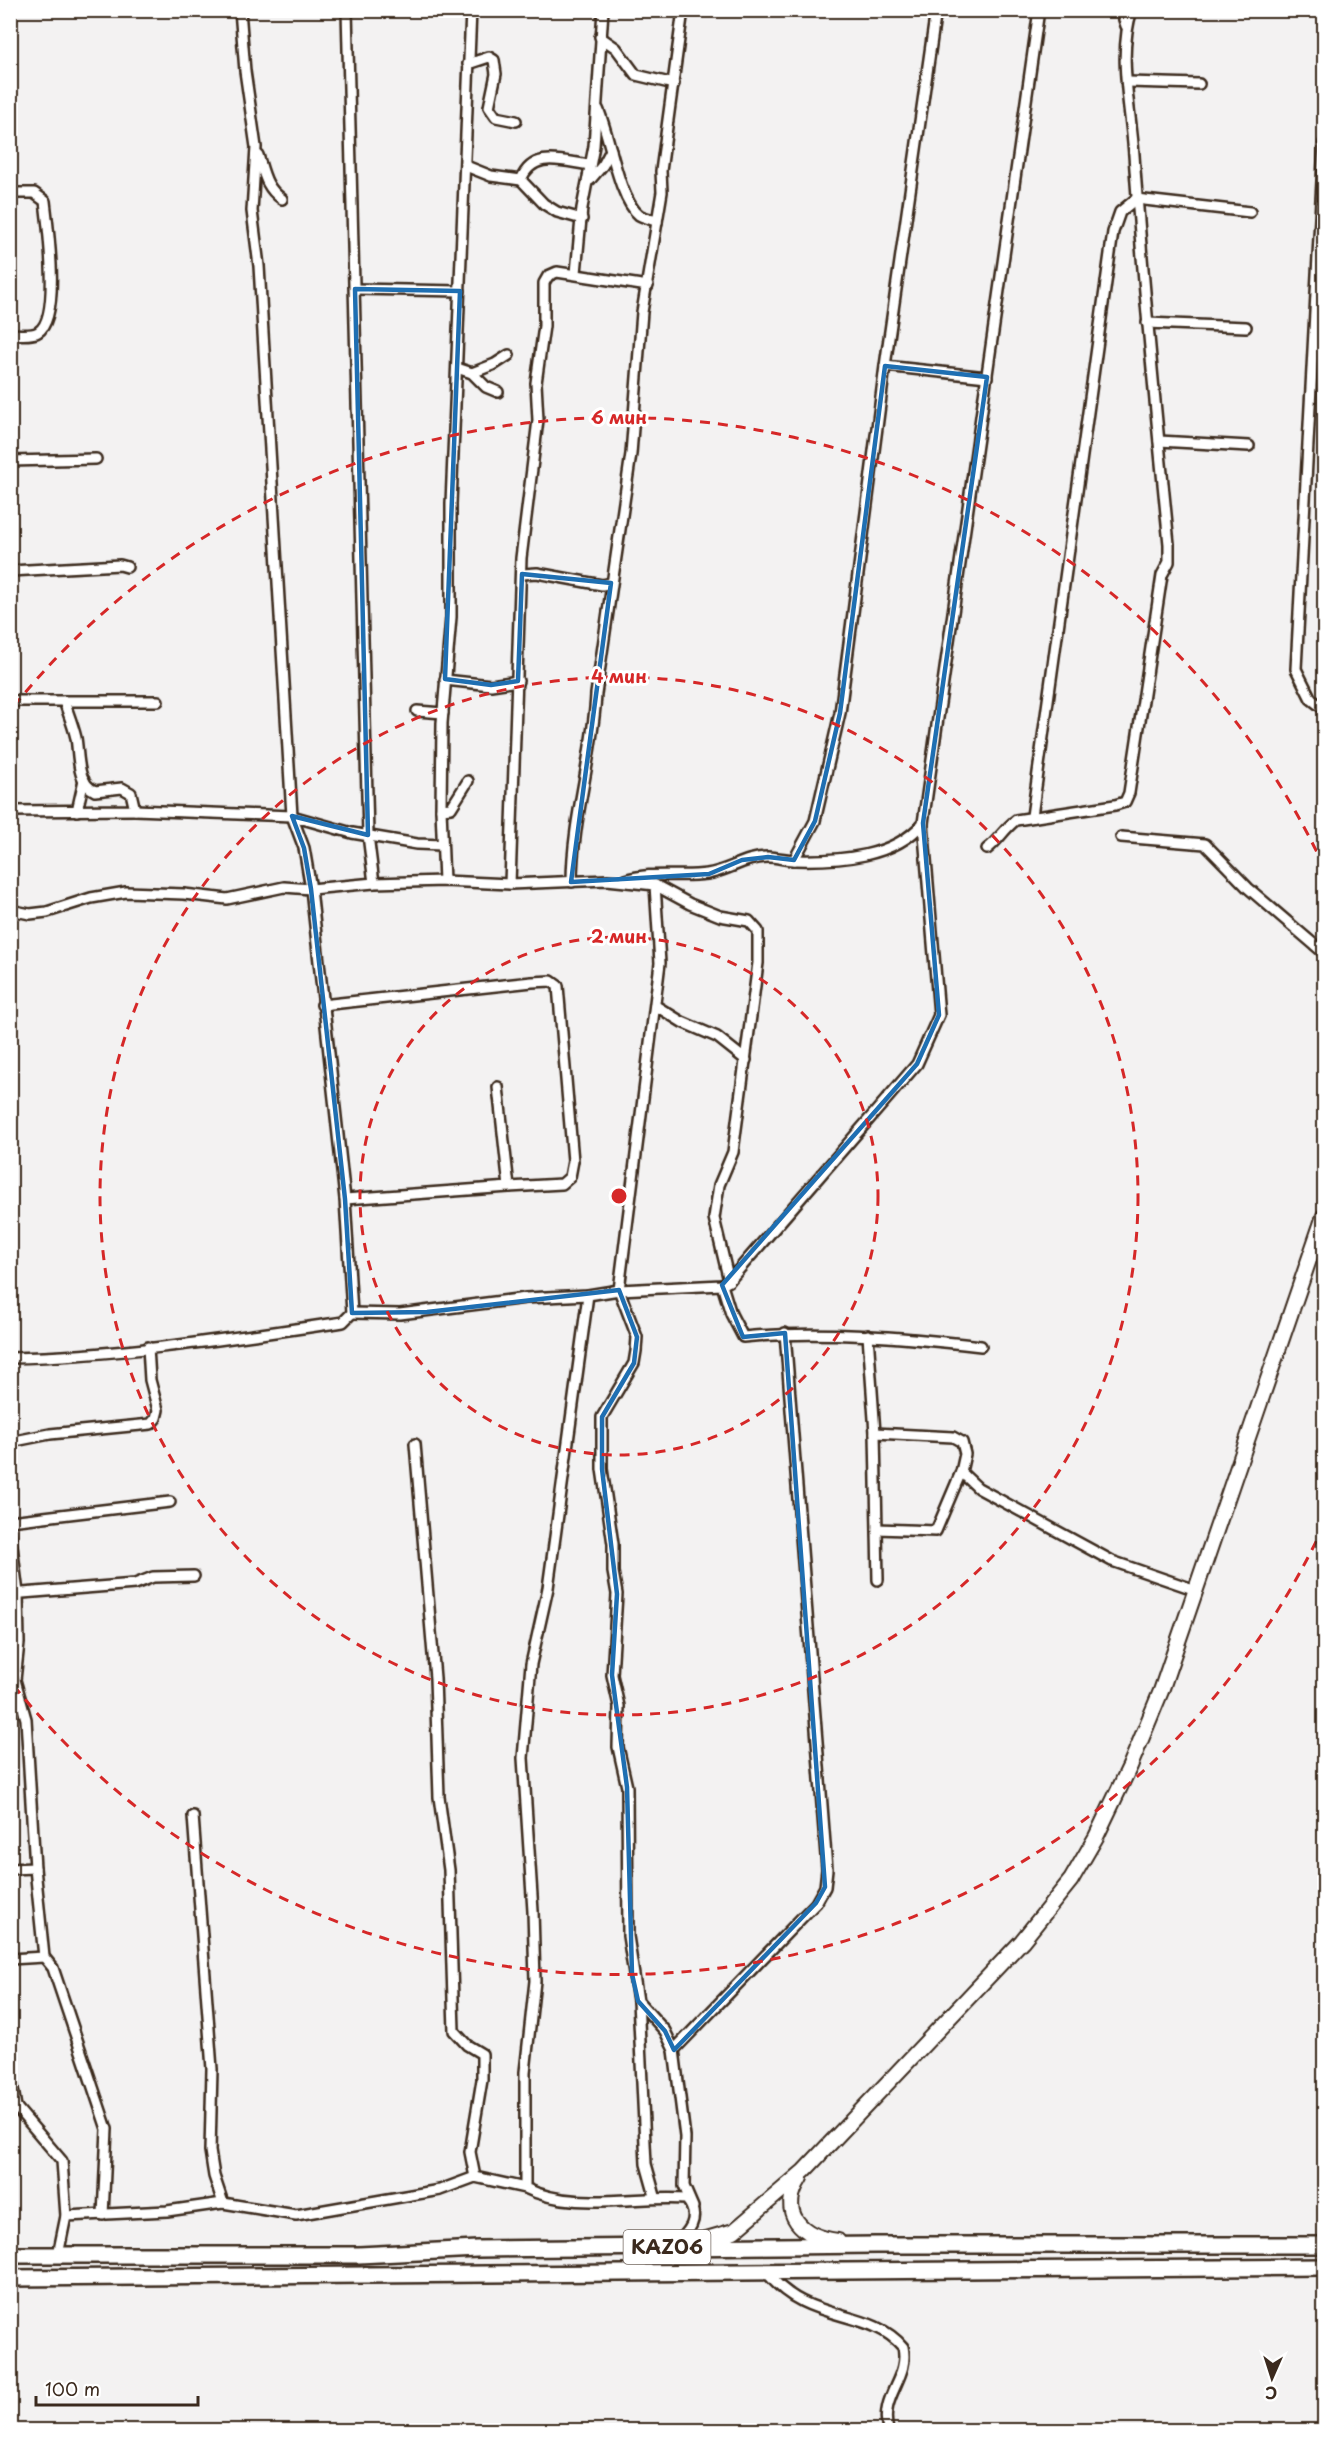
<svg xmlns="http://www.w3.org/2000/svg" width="1335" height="2441" font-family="'Playpen Sans',sans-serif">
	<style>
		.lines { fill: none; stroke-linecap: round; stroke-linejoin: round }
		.minor-casing { stroke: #3b2a1e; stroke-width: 14 }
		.secondary-casing { stroke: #3b2a1e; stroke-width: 18 }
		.trunk-casing { stroke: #3b2a1e; stroke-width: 20 }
		.minor { stroke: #fff; stroke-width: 9 }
		.secondary { stroke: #fff; stroke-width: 14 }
		.trunk { stroke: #fff; stroke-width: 15 }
		.marked { fill: none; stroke: #1f6fb2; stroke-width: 4.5; stroke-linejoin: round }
		.ring { fill: none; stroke: #d62828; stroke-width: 3; stroke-dasharray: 10 8 }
		.labels { text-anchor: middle; stroke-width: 6; stroke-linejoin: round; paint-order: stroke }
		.shield { fill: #fff; stroke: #766a62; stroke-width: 1.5 }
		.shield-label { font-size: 20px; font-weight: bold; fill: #3b2a1e }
		.centre { fill: #d62828; stroke: #fff; stroke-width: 3 }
		.ring-label { font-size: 18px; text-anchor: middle; font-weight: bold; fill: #d62828; stroke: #fff; stroke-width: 6; stroke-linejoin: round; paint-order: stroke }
	</style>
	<rect width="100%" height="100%" fill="#f3f2f2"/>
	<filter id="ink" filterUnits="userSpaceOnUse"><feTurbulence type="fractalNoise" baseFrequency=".0167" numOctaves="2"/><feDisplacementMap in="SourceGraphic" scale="12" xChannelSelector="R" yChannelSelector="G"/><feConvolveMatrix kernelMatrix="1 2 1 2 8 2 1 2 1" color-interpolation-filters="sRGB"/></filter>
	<g filter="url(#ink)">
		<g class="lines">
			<!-- minor casing -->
			<g class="minor-casing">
				<g id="minor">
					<polyline points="347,10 368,835 374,883 444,881 510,884 607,880 655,885 660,963 619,1290 637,1337 636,1351 634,1363 602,1417 602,1469 613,1544 613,1572 617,1594 612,1675 619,1706 618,1747 627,1787 628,1936 638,2001 665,2031 674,2050 685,2137 684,2186 693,2207"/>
					<polyline points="1121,10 1126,26"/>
					<polyline points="600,37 616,48 636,75 674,84"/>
					<polyline points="468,64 489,57 494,60 496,74 489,107 496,117 516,121"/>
					<polyline points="1128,82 1199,84"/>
					<path d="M598,109C610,135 618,198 639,215C644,218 652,219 657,222"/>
					<polyline points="1324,143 1296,669 1311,699 1324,709"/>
					<path d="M258,155C264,174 266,188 282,199"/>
					<polyline points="466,166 491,176 521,180 544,204 557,212 582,219"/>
					<path d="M521,180C533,149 564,162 590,165"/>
					<polyline points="590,180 603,165 611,150"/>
					<path d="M10,193H34L45,201C48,227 61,318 38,332C32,336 18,334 10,334"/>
					<polyline points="576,273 582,208 594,146 603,10"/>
					<polyline points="355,289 460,291"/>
					<polyline points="1147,323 1246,327"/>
					<polyline points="885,366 987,377"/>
					<polyline points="457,368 472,373 486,387 498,392"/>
					<polyline points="472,373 495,364 509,355"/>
					<polyline points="1159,441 1249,446"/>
					<polyline points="10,461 96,459"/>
					<polyline points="10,571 120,565 127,567"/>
					<polyline points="522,574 537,573 602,585 611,583"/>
					<polyline points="445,680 491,685 518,681"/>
					<polyline points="10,701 158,701"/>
					<polyline points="417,711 443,713"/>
					<polyline points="441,809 451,808 468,781"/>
					<polyline points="135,810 292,816 352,833 417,844 442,845"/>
					<path d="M10,811L135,810L131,793L122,788L95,791C76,783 79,754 76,738C73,725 68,713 64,701"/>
					<polyline points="77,811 84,780"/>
					<polyline points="1032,816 1113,232 1120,212 1136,199 1250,212"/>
					<polyline points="1121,837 1205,844 1248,888 1324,953"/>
					<path d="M987,849C998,841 1004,829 1016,820L1115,805L1125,802L1129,793L1162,575L1169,562V544C1156,414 1143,285 1134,155C1131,109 1117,55 1132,10"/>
					<polyline points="794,860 815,821 840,713 885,366 936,10"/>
					<path d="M625,880C652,871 679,878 707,874C728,871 745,857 768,857C777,857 786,860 795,860C839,861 894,858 923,823L1039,10"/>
					<polyline points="444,881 441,809 442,723 451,617 451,504 471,10"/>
					<path d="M572,882C572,819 593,757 596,694L631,454L642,312L662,192L661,171L683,10"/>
					<polyline points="510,884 521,558 538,420 536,383 544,326 544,283 548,276 557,272 648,286"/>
					<polyline points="655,885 690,904 720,916 749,921 758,931 758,963 733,1152 719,1185 714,1218 729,1281"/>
					<polyline points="10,910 30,914 47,912 91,898 126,892 184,894 227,899 284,887 311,889 374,883"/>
					<polyline points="322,1005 532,982 551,981 558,986 573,1161 570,1177 562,1184 509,1187"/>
					<polyline points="656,1006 682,1022 717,1037 746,1060"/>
					<polyline points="345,1199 509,1187 498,1087"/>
					<path d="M722,1285L731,1314L743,1337C823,1330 902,1337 981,1346"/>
					<path d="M588,1295L548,1588L531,1664L523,1758L533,1911L535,1981L525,2072V2188C574,2212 634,2195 686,2199C703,2218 688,2233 673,2247"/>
					<polyline points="352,1313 400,1314 526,1298 588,1295 619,1290 722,1285 729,1281 917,1064 939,1015 923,823"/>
					<polyline points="868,1335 875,1433 878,1580"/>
					<path d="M10,1358C121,1356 233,1338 343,1322L352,1313L345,1199L311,889L304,848L292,816L259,266L252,211L256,147L245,71L240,10"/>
					<polyline points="875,1433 953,1437 962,1442 965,1454 961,1472 978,1488 1112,1561 1196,1590"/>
					<polyline points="10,1442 50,1434 151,1424 156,1418 158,1410 150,1380 148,1347"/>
					<polyline points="415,1444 435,1678 439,1797 449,1870 454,2031 467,2045 482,2054 482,2080 470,2152 475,2177"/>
					<polyline points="10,1521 170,1502"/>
					<polyline points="877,1529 936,1531 961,1472"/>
					<polyline points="10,1530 18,1593 19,1643 15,1680 26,1719 35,1868 44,1957 53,1968 107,2129 103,2215"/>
					<polyline points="10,1594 135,1584 153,1577 194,1576"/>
					<polyline points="193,1816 212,2069 210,2151 214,2176 223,2203"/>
					<polyline points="10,1869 35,1868"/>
					<polyline points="10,1959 44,1957"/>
					<polyline points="638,2001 646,2164 655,2196"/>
					<polyline points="674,2050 816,1903 825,1887 827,1869 785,1333"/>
					<polyline points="10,2070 16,2107 10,2113"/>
					<polyline points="16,2107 62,2161 66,2216 58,2255"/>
					<polyline points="66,2216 167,2211 223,2203 296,2215 440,2190 475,2177 525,2188"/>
					<path d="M765,2270C806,2326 869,2306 903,2347C910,2378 879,2396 888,2430"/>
				</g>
			</g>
			<!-- secondary casing -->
			<g class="secondary-casing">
				<g id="secondary">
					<path d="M800,2178C777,2214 802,2237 838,2241"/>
					<polyline points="693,2243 734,2231 804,2171 1022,1941 1071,1880 1096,1837 1130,1766 1161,1691 1324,1216"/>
				</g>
			</g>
			<!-- trunk casing -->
			<g class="trunk-casing">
				<g id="trunk">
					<polyline points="10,2255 359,2255 477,2249 876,2245 1324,2245"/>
					<polyline points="10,2278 1324,2267"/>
				</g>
			</g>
			<!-- minor -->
			<use href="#minor" class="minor"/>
			<!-- secondary -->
			<use href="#secondary" class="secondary"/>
			<!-- trunk -->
			<use href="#trunk" class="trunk"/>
		</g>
	</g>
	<!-- marked area -->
	<path class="marked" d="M355,289L460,291L445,679L491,685L518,681L522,574L611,583L571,882L709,874L742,860L768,857L794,860L815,821L840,713L885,366L987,377L923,823L939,1015L917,1064L722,1285L743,1337L785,1333L825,1887L816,1903L674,2050L665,2031L638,2001L632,1974L627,1787L612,1675L617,1594L602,1469V1417L634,1363L637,1337L619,1290L427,1312L352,1313L345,1199L311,889L304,848L292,816L368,835Z"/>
	<!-- distance rings -->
	<g class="ring">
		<circle cx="619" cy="1196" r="259"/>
		<circle cx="619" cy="1196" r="519"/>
		<path d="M1324 1525A778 778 0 0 1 14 1686M14 706A778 778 0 0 1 1324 867"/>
	</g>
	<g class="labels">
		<!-- shield labels -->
		<rect class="shield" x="623.5" y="2230" width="87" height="34" rx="4.5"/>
		<g class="shield-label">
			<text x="667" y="2254">KАZ06</text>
		</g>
	</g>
	<circle cx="619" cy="1196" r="9" class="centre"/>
	<g class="ring-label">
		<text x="619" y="424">6 мин</text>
		<text x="619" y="683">4 мин</text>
		<text x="619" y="943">2 мин</text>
	</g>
	<!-- margin -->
	<rect width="1335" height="2441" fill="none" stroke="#fff" stroke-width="36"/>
	<rect x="18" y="18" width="1299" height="2405" fill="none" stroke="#3b2a1e" stroke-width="2" filter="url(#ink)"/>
	<!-- north arrow -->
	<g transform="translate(1272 2378) rotate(183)" stroke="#ffffff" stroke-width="4.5" paint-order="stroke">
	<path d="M0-4.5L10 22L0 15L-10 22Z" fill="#3b2a1e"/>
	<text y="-9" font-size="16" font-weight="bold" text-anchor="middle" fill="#3b2a1e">С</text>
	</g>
	<!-- scale -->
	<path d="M36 2396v9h162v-9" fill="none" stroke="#3b2a1e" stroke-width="3"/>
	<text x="45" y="2396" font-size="18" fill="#3b2a1e" stroke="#ffffff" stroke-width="4.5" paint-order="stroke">100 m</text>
</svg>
